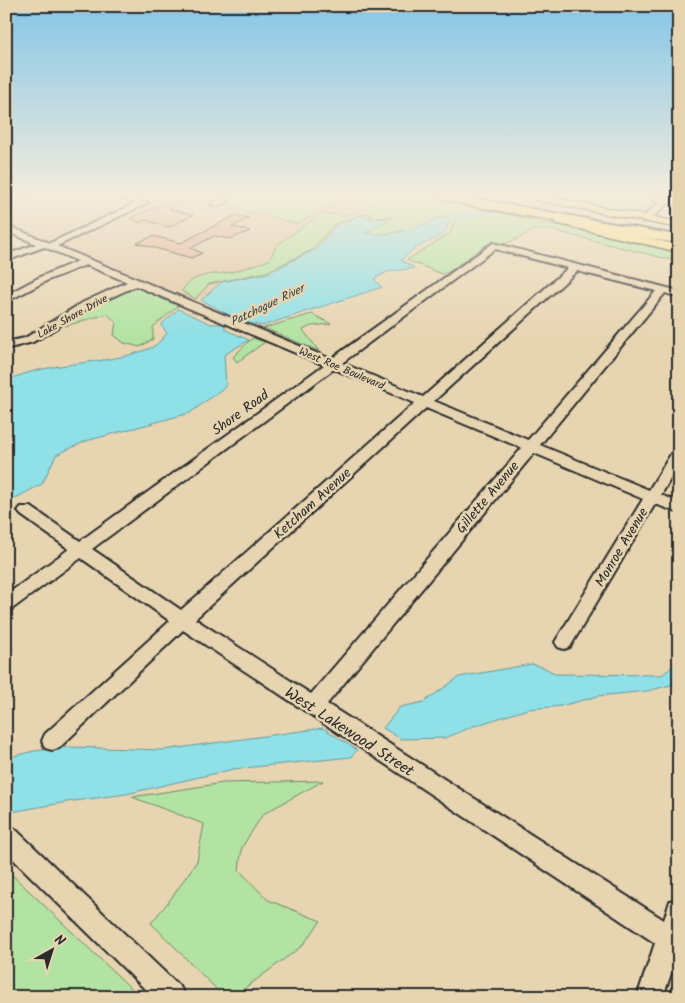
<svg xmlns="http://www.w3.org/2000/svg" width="685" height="1003" font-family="Kalam,sans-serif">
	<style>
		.built { fill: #e1c7a6 }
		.green { fill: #b2e3a2; stroke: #6e8766 }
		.water { fill: #8fe0e7; stroke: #67989c }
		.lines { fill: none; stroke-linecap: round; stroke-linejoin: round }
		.river { fill: #8fe0e7; fill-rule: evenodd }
		.building { fill: #e0af93; stroke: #2b2b2b }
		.minor-casing { stroke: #2b2b2b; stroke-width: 4 }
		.major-casing { stroke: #2b2b2b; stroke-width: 3 }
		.highway-casing { stroke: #2b2b2b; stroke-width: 4 }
		.minor { fill: #e7d5b2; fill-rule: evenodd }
		.major { fill: #fddf80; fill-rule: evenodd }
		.highway { fill: #fddf80; fill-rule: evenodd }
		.labels { text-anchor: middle; stroke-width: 5; stroke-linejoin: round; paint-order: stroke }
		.far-street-label { font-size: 11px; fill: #2b2b2b; stroke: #e7d5b2 }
		.far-water-label { font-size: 12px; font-style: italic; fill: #3a4647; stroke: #e7d5b2 }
		.street-label { font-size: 14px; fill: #2b2b2b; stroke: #e7d5b2 }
		.near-street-label { font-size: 16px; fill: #2b2b2b; stroke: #e7d5b2 }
	</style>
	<rect width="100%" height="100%" fill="#e7d5b2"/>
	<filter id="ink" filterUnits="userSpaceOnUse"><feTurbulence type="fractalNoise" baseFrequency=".02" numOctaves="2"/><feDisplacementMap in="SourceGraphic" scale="10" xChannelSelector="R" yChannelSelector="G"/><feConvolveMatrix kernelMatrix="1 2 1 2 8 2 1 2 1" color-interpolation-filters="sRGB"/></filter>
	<g filter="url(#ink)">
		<!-- built -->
		<polygon class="built" points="6,197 415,197 393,217 336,225 316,249 268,273 222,282 195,303 6,228"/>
		<!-- green -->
		<g class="green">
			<polygon points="238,197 330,197 341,200 297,224 221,204"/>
			<path d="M359,197H425L679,251V262L547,229L532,231L513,241L499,245L487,244L448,272L442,274L407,260L450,233C454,211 472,219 488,211L437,218L424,225L411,229L379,235L364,233L391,217L369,218L372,214H364L334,224L312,250L266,272L209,284L195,299L182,291C192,273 214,275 231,272C244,269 256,264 269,260L277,245L321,214L348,215L370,206L366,201L352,199Z"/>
			<polygon points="552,197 639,197 632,204 653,209 643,215"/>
			<polygon points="136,287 178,306 153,327 153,339 140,347 124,343 114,335 116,322 107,314 65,326 87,308"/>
			<polygon points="312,314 331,324 311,326 303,330 319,351 264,328"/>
			<polygon points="252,338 265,342 237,362 233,357"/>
			<polygon points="323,781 263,814 242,847 239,870 268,900 321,921 302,946 233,997 224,997 151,923 170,900 197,861 204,824 132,797 223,783"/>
			<polygon points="6,869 140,997 6,997"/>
		</g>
		<!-- water -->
		<g class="water">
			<path d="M362,215L373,220L393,217L365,233C386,237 419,229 437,218L450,221L444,234L414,249L401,260L414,268L387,272L374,279L382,287L262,326L233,319L231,316L201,300L222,282L268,273L316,249L336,225Z"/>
			<path d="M178,309L211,324H224L226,330L249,340L224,355L226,386L190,413L86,441L56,455L42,484L6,503V381C52,359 107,367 153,347C158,344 163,338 167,333L161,325Z"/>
			<polygon points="679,661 679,683 647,691 598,696 561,706 528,709 474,726 445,738 401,739 383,728 400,707 424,702 459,677 532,664 545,668 556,674 662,675"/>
			<polygon points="323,728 357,750 351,757 234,769 126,794 67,802 11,812 6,809 6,758 34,751 71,747 163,750"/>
		</g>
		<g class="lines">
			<!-- river -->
			<polygon class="river" points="493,207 498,210 496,212 448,222 430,233 422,233 421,231 441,218"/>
		</g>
		<!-- building -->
		<g class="building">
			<polygon points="178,197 196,197 169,209 193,215 169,227 145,220 140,223 131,218"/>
			<polygon points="236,215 249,218 232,227 250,231 230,239 214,236 191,248 202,253 191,258 137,243 153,236 181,243"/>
		</g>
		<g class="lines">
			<!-- minor casing -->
			<g class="minor-casing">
				<g id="minor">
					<polygon points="19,197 30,197 6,206 6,201"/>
					<path d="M118,197H130L148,203L57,246L331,359L493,243L679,291V297L665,293L540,445L649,490L674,449L679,448V464L661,495L679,502V513L655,504L570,647L564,649L558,647L555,642L643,499L534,453L327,704L664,920L670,901L679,898V956H677L663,997H637L655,943L183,630L59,748L52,750L45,748L42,741L45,734L170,621L81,558L12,609L6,611V595L69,549L21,515L18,511L21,507H31L80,541L324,365L136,286L90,307L33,342L6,349V342L25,338L82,303L127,282L86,265L48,280L6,302V295L42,276L78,261L44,247L6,261V255L36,244L6,231V225L50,243L136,203ZM495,249L568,268L423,397L342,363ZM577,271L656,291L528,440L434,401ZM334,369L415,403L181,610L92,549ZM426,408L522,448L311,694L195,619Z"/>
					<polygon points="224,197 234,197 218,206 211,204"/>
					<polygon points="645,197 659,197 679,200 679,205 668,203 649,221 643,221 643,217 660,202"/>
					<polygon points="6,825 14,828 181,988 185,997 153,997 6,852"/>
				</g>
			</g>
			<!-- major casing -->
			<g class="major-casing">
				<g id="major">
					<polygon points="440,197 458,197 491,205 486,208 445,200"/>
					<polygon points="531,197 549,197 679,222 679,228 536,200"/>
					<polygon points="559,218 679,245 679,252 555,223 555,219"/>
				</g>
			</g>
			<!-- highway casing -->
			<g class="highway-casing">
				<polygon id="highway" points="466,197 670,234 677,238 670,242 462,204 460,201 462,198"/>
			</g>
			<!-- minor -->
			<use href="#minor" class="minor"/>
			<!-- major -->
			<use href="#major" class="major"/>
			<!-- highway -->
			<use href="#highway" class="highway"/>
		</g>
	</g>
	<!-- sky -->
	<linearGradient id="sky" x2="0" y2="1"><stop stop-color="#84c6e8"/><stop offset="0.58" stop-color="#f4ecdc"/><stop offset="1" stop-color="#f4ecdc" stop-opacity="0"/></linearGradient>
	<rect width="685" height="337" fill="url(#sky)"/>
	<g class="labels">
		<!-- far-street labels -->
		<g class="far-street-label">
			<text transform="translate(72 316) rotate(-29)" y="4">Lake Shore Drive</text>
			<text transform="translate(342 368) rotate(23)" y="4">West Roe Boulevard</text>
		</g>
		<!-- far-water labels -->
		<g class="far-water-label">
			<text transform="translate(267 305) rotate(-26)" y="4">Patchogue River</text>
		</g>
		<!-- street labels -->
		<g class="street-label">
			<text transform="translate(240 412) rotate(-36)" y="5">Shore Road</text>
			<text transform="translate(487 497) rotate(-50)" y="5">Gillette Avenue</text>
			<text transform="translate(312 503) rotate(-42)" y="5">Ketcham Avenue</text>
			<text transform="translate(621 547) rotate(-59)" y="5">Monroe Avenue</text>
		</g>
		<!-- near-street labels -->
		<g class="near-street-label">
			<text transform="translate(350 731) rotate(33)" y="6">West Lakewood Street</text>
		</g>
	</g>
	<!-- margin -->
	<rect width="685" height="1003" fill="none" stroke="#e7d5b2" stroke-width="25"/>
	<rect x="12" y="12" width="660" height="978" fill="none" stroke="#2b2b2b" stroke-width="2" filter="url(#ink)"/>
	<!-- north arrow -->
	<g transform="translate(52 950) rotate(39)" stroke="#e7d5b2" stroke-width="4" paint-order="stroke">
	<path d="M0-4L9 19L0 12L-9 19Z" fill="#2b2b2b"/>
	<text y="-8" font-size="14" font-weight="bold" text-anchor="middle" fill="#2b2b2b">N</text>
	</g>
</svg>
